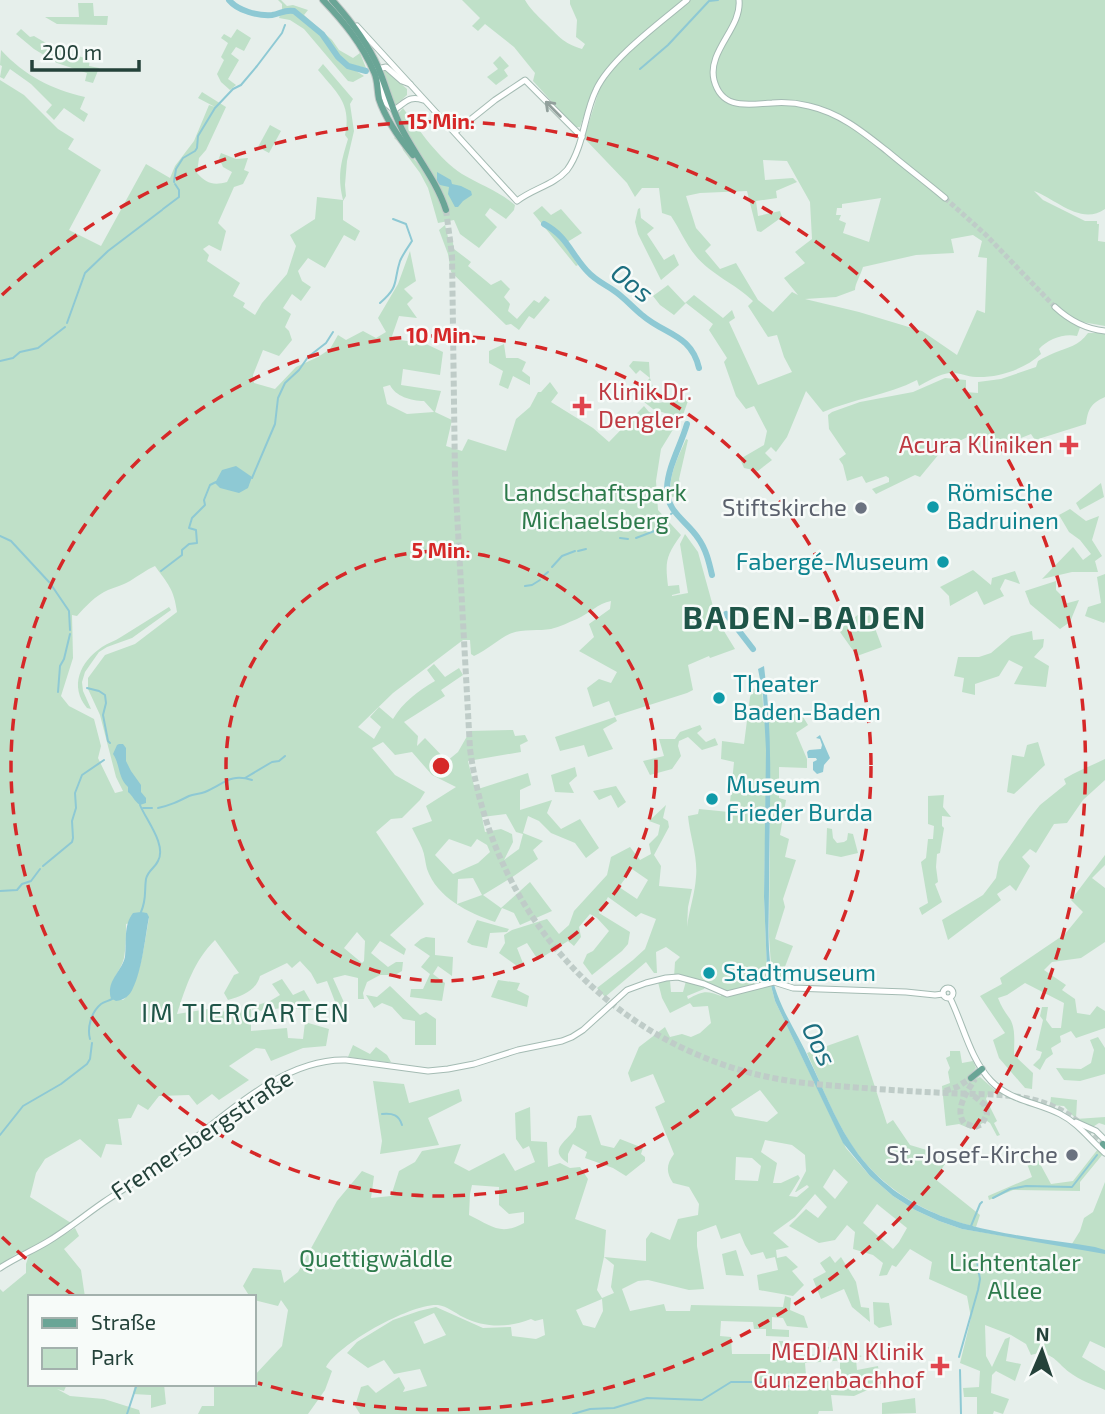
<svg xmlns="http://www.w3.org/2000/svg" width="1105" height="1414" font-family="'Exo 2',sans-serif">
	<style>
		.green { fill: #bfe0c8; fill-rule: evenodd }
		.water { fill: #8ec9d4 }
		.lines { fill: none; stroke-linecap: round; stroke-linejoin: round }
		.stream { stroke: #8ec9d4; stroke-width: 2 }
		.river { stroke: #8ec9d4; stroke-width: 6 }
		.secondary-tunnel { stroke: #bfccc8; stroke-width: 5; stroke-dasharray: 5 2.5; stroke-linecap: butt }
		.primary-tunnel { stroke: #bfccc8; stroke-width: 6; stroke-dasharray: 6 3; stroke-linecap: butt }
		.secondary-casing { stroke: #a4bbb3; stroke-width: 7 }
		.primary-casing { stroke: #c2cac8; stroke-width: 8 }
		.secondary { stroke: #fff; stroke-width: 5 }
		.primary { stroke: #6aa596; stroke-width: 6 }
		.oneway { stroke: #92a09c }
		.ring { fill: none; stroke: #d62828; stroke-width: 3.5; stroke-dasharray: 12 9 }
		.health-dot { fill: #e0444e; stroke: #f7fbf9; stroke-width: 2.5 }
		.culture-dot { fill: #0f9aa8; stroke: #f7fbf9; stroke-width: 2.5 }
		.worship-dot { fill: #6b7280; stroke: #f7fbf9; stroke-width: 2.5 }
		.labels { text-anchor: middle; stroke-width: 5; stroke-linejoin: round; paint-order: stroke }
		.health-label { font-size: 24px; fill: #be3a42; stroke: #f7fbf9; text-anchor: end }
		.park-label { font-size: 24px; fill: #2d7a4b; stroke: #f7fbf9 }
		.culture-label { font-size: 24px; fill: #0d838f; stroke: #f7fbf9; text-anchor: start }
		.worship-label { font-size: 24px; fill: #5b616d; stroke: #f7fbf9; text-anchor: end }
		.street-label { font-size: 24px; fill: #24423a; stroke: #f7fbf9 }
		.water-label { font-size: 26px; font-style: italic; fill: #1c6f80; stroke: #f7fbf9 }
		.neighbourhood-label { font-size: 26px; letter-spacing: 2px; fill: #1f5548; stroke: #f7fbf9 }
		.district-label { font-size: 32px; font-weight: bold; letter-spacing: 2px; fill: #1f5548; stroke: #f7fbf9 }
		.centre { fill: #d62828; stroke: #f7fbf9; stroke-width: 3.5 }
		.ring-label { font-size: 21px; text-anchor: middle; font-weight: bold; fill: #d62828; stroke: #f7fbf9; stroke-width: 5; stroke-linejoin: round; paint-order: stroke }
	</style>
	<rect width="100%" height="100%" fill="#e6efeb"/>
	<!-- green -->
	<g class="green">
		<polygon points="278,0 281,0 287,6 293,5 308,10 304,15 332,40 339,50 353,58 360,53 366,68 354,65 353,69 364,76 353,82 348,81 304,29 290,20 279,18 282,9 282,4"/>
		<path d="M462,0H525C530,9 537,15 544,22C560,37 561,42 582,49L585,44L576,37L577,20L570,4V0H1105V209C1081,226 1056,199 1034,191L1043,200L1085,221H1097V224H1099L1098,241L1105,242V326L1082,322L1077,336C1064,333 1048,339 1039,349L1041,354C1025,369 998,378 976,377C966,377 959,372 949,373C940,374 928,381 919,386L917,380C888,395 853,399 823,412L806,391L787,437L776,452L771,447L765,453L772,460L758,471L744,468L740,459L764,445L767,431L754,406L746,409L736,396L724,362L727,358L709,330L713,324L686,303L674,315L660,305L653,296L668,285L685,303L694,295L723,318L732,310L735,318L729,322L758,385L792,372L784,357L777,335L768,337L748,306L753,301C736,284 711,275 695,255C686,244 679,228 671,216L662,213L659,188H642L635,197L627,183L584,138L601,84L618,56L601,76L593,90L580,127H575L533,81L535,73L514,47L485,24L478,31L472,26L480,18ZM763,160L787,161L810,202L812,239L795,252L805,263L784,278L798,295L792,292L773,312L758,300L736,263L720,269L705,251L711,245L696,228L686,196L700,193L747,191L757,231L761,232L782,217L780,211L758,216L756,201L777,198L776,191L797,182L793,178L765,180ZM881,198L869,242L843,233L846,223L839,220L841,215H836L837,208H842V204ZM973,235L982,241L978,257L987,258L985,313L977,310L957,355L922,331L859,312L805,299L836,297L855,290C855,284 861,274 863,267L916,255L954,253L951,239Z"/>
		<polygon points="78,3 93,3 94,16 108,16 107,25 57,24 45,17 79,17"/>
		<path d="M21,29L30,37L34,36C52,47 69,55 90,59L89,66L99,68L93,83L85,81L87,73L57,63L34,49L16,34Z"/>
		<polygon points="237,29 251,38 244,51 236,47 231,54 239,60 228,79 236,85 230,90 221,82 217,74 224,60 221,57 228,43 221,38 224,34 231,38"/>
		<path d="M1,50C25,76 51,89 85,97L80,109L88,114L84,122L64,108L54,120L46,112L52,105L31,84L10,69L4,79L0,77L2,66L0,65Z"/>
		<polygon points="500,56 509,66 504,70 508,76 496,85 487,77 498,69 493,63"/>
		<path d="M323,64L353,99L350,104L354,131L347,161L345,185L346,196L343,201V220L360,231L355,241L344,235L325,268L308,258L298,271L302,281L311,287L301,301L292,294L283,308L291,314L285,327L289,331L292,340L279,356L263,350L253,375L254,383L275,389L296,367L318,357L330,349L338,335L346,340L363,331L376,338L386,332L378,318L398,284L410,251L416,281L404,289L413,298L407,304L417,318L399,316L391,339L424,343L443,352L440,375L403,369L401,385L441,391L435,412L452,420L446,446L462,451L468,439L506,451L516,419L530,407L538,392H541L550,382L558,393L551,402L593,428L609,442L644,406L649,412L677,423L661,449L656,481L658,510L681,535C666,556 665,561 668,586L679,585L680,593L672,595V596L688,593L680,544L685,534L698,552L714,610L719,623L735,649L710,658L709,656L688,665L693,690L687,693L615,716L609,701L593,707L587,688L599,679L611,683L617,672L579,651L594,637L589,624L610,609L611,601C598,603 589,614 577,619C569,622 560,627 551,629C540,631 522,629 512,633C499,638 488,650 474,656L471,654L470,640H463L393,693L358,727L374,739L381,727L370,717L379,707L393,719C403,702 418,691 435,681L427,670L434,664L445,677L459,668L463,675L441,690L445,696L404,722L418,736L417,746L425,738L447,761L458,752L470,731L513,730L515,736L525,735L528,741L520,745L521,752L468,761L475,790L528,773L531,785L520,790V810L552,800L547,813L561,829L580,819L599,848L586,858L575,843L551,833L539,821L528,816L523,833L543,841L533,850L538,859L511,878L483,895L501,908L530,882L552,911L520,925L514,913L502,908L495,922C469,913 437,898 427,869C425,862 425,855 422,848C419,841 415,834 412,828L432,821L426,806L456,787L432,775L412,752L395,755L383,742L372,748L395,775L425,792L420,800L402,818L391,819L376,832L424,904L390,935L406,949L404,955L380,941L371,953L388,967L396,962H403L402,971L395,975H380L367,982L363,993L364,999H358V978L345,975L333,978L347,1009L339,1012L327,981L317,984L311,973L300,961L292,968L287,963L260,976C256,991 242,996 228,1000L224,993L234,975L239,973L215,940C194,961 186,986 177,1014L208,1009L215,1005L217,1012L251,1009V1031L287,1028L288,1038L303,1039L305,1022L329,1029L326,1046L303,1048L271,1061L265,1049L256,1048L229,1066L249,1080L219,1100L212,1094L197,1105L189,1095L159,1096L148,1110L138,1104L131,1118L118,1119L122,1145L106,1144L101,1158L80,1139L45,1159L36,1173L30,1197L71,1223L36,1246L16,1254L0,1265V80L24,95L58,129L74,139L68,149L101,170L69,230L101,246L146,164L170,178L175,166L194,141L209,105L215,107L198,98L202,92L226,107L206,150L199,158L197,173C206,183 213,186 227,182L232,172L223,167L219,158L221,153L236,159L248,158L244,170L249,172L243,184L234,187L218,223L226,231L221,251L209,245L203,249L209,255L207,261L240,283L233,296L245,303L243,307L255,315L262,303L287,274L296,246L290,235L315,219L317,197L343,200C337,176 341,162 348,139L345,135C352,103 336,92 318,70ZM390,385C395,396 411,401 424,401L434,412L407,414L387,404L383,387ZM155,566C168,584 174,589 177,612L135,644L105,655L88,678V689L100,715L116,777L123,791L115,793L98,758L101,746L94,719L69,706L61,696L73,658L72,615L77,616C85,607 96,595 108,590C115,587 123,585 130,581C138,576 146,570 155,566ZM506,814L516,832L523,834L519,849L504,860L513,842L512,834L501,829L485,832L482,817ZM449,839L471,847L477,839L487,845L490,852L478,863L453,874L435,855ZM473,878L482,895L457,904L458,879ZM149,918C145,939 140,987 123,1000L112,999C106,983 121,972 124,958C126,947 126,935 126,924ZM357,932L365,941L364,961L362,963L344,948Z"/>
		<polygon points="383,68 407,89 407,95 396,105 394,105 381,69"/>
		<path d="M403,108C419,130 439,159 462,174C479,184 500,192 515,205L514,210L506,219L490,208L485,215L497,227L479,248L460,234L454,220L438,223L428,188L420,173L403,150L401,144L394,138L396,136L430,179L448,209L412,143L398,114Z"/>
		<polygon points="270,125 281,131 269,153 258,147"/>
		<polygon points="542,206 551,215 561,209 582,233 564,244 578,265 576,266 533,213"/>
		<polygon points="640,208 641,218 654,228 647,234 664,260 674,254 679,265 661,280 638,234 635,222 638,209"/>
		<polygon points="445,225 448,237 452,237 454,249 471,262 468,266 491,285 501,280 510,289 504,297 510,304 508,311 517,319 534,300 539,303 545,296 550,300 534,319 529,316 519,330 511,324 506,325 451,272 448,254 439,230"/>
		<path d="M1088,333H1105V397C1091,403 1088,409 1086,424L1035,440L1031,434L981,454L972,435L944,448L920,477L915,475L876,494L872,489L889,482V478L886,476L866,483L862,476L847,481L843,465L839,459L846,454L829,429L828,415L832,412L860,402L913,392L945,378L966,380V392L978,393V382L1001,379L1036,367L1038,361C1043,358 1049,355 1054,353C1068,347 1079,346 1088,333Z"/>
		<polygon points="504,344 506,358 518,358 526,362 522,371 530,377 530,385 513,376 508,389 499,385 503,371 489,363 489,351"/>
		<polygon points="633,361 649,362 650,378 658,403 689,398 683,415 680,418 653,409 634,394 650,378 640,370 636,374 629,366"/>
		<path d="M686,439L688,440L679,479L682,495L672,497C666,479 679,456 686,439Z"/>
		<polygon points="1101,483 1104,497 1080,510 1076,503"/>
		<polygon points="1070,509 1086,521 1099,516 1092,540 1102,556 1095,561 1098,572 1072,572 1042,579 1073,547 1083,560 1091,554 1080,540 1069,532 1059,515"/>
		<polygon points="973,570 991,585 992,578 1015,571 1020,584 1005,579 1000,589 1004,596 984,605 977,591 950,606 949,596 940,587"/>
		<polygon points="1105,574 1105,621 1104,623 1085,616 1088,607 1101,603 1097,577"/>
		<polygon points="1056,581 1056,590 1062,596 1064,604 1079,600 1070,622 1060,629 1030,604 1025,591"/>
		<path d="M169,607L171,610L132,638L107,647L99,652L85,672L82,682L83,691L91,709L87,708C69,686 80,662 102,647C108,643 115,641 121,637C137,627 153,617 169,607Z"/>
		<polygon points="859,614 862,619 870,615 882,647 857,656 840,632 841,631 840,629"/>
		<polygon points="1032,631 1033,640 1044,639 1043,647 1034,657 1049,666 1046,687 1014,684 1023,667 1009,660 999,676 975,684 975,695 962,692 964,678 954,676 958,657 979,657 991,653 1011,636"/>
		<path d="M762,687L764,723L769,722L768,711L779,708L790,715L800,712L808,725L796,733L807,759V768L779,767V798L786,800L780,835L789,839L785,857L796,860L783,899L785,907L775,939L793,946L781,977L772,978L769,937L770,789H766L764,897L767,970L775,1001L846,1148L870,1176L893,1196L915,1210L939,1221L962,1229L1070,1247L1080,1231L1084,1218L1093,1212L1105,1182V1348L1090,1341L1082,1357L1105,1371V1390C1094,1385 1079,1380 1069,1372C1056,1362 1051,1349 1031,1355L1026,1344L1011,1335L985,1325L986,1356L992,1367L1005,1339L1010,1337L1006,1361L1021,1364L1015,1381L996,1371L992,1375L991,1393L1009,1399L1003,1414L994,1411L993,1414H977V1397H964L963,1388L979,1387L980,1371L960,1363L971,1318L967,1296L929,1279L932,1262L910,1249L896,1267L892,1265L887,1275L879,1276L883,1263L873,1255L853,1249L855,1232L847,1225L835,1240L819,1243L789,1226L806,1209L818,1218L827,1207L815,1194L795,1217L773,1233L789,1247L776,1250L777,1258L786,1256L798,1267L792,1271L804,1285L793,1296L759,1290L757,1275L778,1270L775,1257L766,1259L763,1252L751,1255L745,1245L740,1233L721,1239L716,1225L697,1232V1246L704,1289L689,1290L648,1280L638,1281L622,1289L630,1311L664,1304L666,1311H690L691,1305L783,1307L785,1296L791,1298L790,1310L804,1316L808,1328L787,1326L783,1318L772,1317V1329L789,1330V1337L766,1336V1329H754L753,1322L721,1321L720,1336L731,1337L732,1354H771L772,1341H783L782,1357L822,1354L825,1346L862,1356L856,1359L857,1370L878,1366L879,1373L883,1383L854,1396L831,1395L833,1411H819L818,1414H360L355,1406L361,1387L368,1385L376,1393L399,1377L405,1388L403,1392L427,1386L420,1369L394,1374L384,1360L368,1368L347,1353L357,1342L393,1320L419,1311L436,1307L483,1328L511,1327L512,1336L536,1339L545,1335L543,1319L535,1321L531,1319C509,1328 484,1328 463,1317C455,1313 447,1306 438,1305C412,1303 338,1344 326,1367L332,1371L325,1390L308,1414H198L202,1406H214V1384H254V1376L282,1346L288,1310L281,1300L278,1306L254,1300V1297H250L243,1286L253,1268L281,1270L284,1283L298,1272L337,1201L362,1171L374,1176L371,1198L391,1196L399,1171L415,1162L422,1151L461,1144L454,1163L469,1171L504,1153L515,1171L535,1162L529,1146L523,1149L516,1139L515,1113L530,1107L531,1141L547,1142L548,1167L560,1163L570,1168L580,1167L588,1179L575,1219L606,1230L604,1257L646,1261V1239L651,1232L670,1240L678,1219L698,1215L699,1204L689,1187L673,1183C666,1172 666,1165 674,1154L655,1107L665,1102L653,1074L631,1082L628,1073L639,1047L665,1027L670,1037L682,1034L691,1037L700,1033L711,1023L708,1006L693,1007L690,1003L670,1013L662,998L658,982L670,980L671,992H683L686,981L706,986L704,989L687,996L688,999C702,991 707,990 721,996L720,992L707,985L674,977L675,962L680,957L666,947L656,952L657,973H654L646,962L605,997L597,988L633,960L645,949L656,919L641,913L636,917L608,897L599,913L630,932L628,944L622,951L592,975L583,963L587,954L593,951L609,931L597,918L590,914L579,927L581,937L574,946L568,941L538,960L527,943L517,948L523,963L517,966L499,953L505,943L504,935L512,930L547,919L559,934L569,925L574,911L607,875L611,857L630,847L640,860L651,854L649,844L658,835L660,825L649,821L666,805L663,818L668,821L669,827L654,855L661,866L659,886L692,889L688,907L687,927C689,910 695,894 696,877C698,857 690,837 688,816L698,814L699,809L729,812L734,762L721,759L722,741L744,744L750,697L753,689ZM632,869L648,880L637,899L619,887ZM760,1090L778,1113L767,1122L735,1116L731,1109ZM765,1140L792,1145L805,1155L806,1171L795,1192H796L807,1185L809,1187L797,1197L789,1196L800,1178L798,1175L781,1183H773L777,1163L761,1152ZM736,1157L752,1158L761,1166L758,1181L735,1180ZM834,1169L848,1182L835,1199L823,1187ZM472,1185L499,1187V1205L509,1214L524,1212V1223C500,1236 492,1226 469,1215L470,1194ZM877,1204L907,1228L899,1242L893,1249L863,1223ZM604,1257L614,1265L611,1287L614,1293L602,1298L597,1290ZM602,1299L603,1311L595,1328L583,1325L576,1310ZM434,1313L446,1335L424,1344L414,1322ZM847,1360V1362H840V1375H806L805,1363Z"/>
		<polygon points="615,717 617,721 603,729 613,749 588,757 584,745 560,751 555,737"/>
		<polygon points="700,725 702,729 697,733 706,742 715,738 718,745 702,750 688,737 679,741 678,746 681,756 672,769 650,775 643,761 664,756 659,739 675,739 680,732"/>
		<polygon points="1038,742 1045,765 1014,794 1007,792 1012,755 1024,757 1027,745"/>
		<path d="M1105,759V780L1083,800L1067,823L1054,824L1036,853L1030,849L1022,857L1030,866L1016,891L1010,885L997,894L1001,900L948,940L942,920L983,895L996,878L999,862L1028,820L1040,805L1066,784L1064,779C1077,771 1091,766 1105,759Z"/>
		<polygon points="575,767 577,776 569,783 574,793 555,792 551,775"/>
		<polygon points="616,786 626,802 618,808 611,795 599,800 593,791"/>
		<polygon points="944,795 943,807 951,817 942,816 942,826 944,828 940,853 937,854 936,867 938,882 935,884 942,902 922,915 919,908 928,903 921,862 926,858 928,839 933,839 934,826 928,824 928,796"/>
		<polygon points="827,828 832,829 833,838 837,843 844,842 847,840 848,833 853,834 858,853 841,857 826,854"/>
		<path d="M1105,855V865L1092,878L1105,888V942L1081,958L1052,962L1044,970L1066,985L1062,990L1075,999L1077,1013L1090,1015L1097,1006L1105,1011V1028L1076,1038L1071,1031L1060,1036L1061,1042L1051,1048L1053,1054L1046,1059L1040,1070L1033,1065L1040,1058L1042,1052L1036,1050L1043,1020L1040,1016L1042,1007H1048L1046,1020L1052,1028H1061L1064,1003L1025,983L1007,995L998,998C1001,1006 1005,1012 1010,1019C1016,1029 1014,1043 1014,1055L1033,1073L1032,1089L1025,1088L999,1058L993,1040L1005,1033L980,996L1002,984L1000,978L1065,934L1083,912L1071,900Z"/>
		<polygon points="477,920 509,929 507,932 490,933 487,948 472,945 467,942"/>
		<polygon points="426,937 435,938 435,955 453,957 452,976 438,966 433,974 445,983 442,1001 410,997 411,989 423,989 430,974 421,967 430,956 414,945 421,939"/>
		<polygon points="282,979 293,995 304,990 314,1007 314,1010 282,1008 253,1012 252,1007 270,1001 280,995 272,984"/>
		<polygon points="498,980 520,983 517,990 529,996 527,1007 491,997"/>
		<polygon points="390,986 420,1015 426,1012 436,1019 436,1045 415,1045 415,1021 403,1019 392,1007 382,1003 374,1008 366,995 377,997"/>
		<path d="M858,1035L887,1124L893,1120L910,1145L930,1151L945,1164L935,1179L980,1215L976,1227C925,1215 877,1186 849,1141C832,1113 820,1082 807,1053Z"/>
		<polygon points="1098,1037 1105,1048 1105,1074 1080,1081 1064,1080 1056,1068 1081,1069 1091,1063 1094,1050 1090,1040"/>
		<polygon points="353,1045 370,1054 376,1047 387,1055 391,1062 385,1062 348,1057"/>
		<polygon points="950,1051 960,1051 962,1063 973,1061 976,1068 970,1075 973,1080 980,1077 997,1092 988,1094 986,1099 997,1121 994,1123 1000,1135 997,1136 990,1123 987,1121 971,1129 959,1124 946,1126 942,1086 950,1083 948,1072 950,1068 946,1058 950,1056"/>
		<polygon points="373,1081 404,1084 409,1103 459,1089 462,1101 428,1118 439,1145 380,1154 382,1141"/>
		<polygon points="1051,1097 1077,1100 1076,1119 1105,1117 1105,1125 1099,1123 1091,1128 1076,1119 1064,1106 1050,1105"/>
		<path d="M591,1115L601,1145L614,1148L620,1139L643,1148L641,1154L645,1157V1161L626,1176L613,1168L585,1158L587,1152L573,1144L568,1154V1163C546,1149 569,1141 576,1127C576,1126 577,1117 578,1116Z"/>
		<polygon points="1098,1149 1103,1154 1080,1182 1080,1191 1013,1190 989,1200 988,1196 1032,1177 1026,1161 1038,1160 1051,1184 1073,1181"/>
		<polygon points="75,1228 79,1236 64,1249 81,1270 85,1297 30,1297 30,1384 67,1384 64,1391 57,1389 70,1396 104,1399 139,1410 140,1414 0,1414 0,1289 3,1292 26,1273 26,1264 29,1255"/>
		<polygon points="736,1250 744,1276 726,1275 722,1254"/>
		<polygon points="830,1256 835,1263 841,1257 856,1282 861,1307 869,1308 870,1322 852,1307 844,1289 821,1299 813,1279 826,1272 820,1263"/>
		<polygon points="873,1302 889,1303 892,1325 879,1328 874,1324"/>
		<polygon points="135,1384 164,1384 166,1404 151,1408 151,1395 133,1394"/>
		<polygon points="915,1398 916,1413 882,1414 882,1403"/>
	</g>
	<!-- water -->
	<g class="water">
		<polygon points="437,172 451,180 452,184 461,186 471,191 472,195 463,201 458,207 455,207 448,194 449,187 440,185 437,182"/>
		<polygon points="236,466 252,477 248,488 239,493 220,488 215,483 222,470"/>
		<path d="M764,666C774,740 769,815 769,889C769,916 767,943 771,969C775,1003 797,1031 810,1061C823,1088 834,1117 850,1142C906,1230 1002,1232 1095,1247L1105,1250V1254L962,1229L939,1221L915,1210L893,1196L870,1176L843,1143L775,1001L767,970L764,897L766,750L763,695L758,669Z"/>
		<polygon points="820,735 830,758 824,765 823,772 817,774 813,770 813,762 817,760 816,758 808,758 807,752 809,750 821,749 822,745 820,739 816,738"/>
		<path d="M119,744H123L126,748V761L131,771L141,785V792L146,798V803L140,805C134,801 133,796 128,792V787C118,778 120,764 113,754L117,745Z"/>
		<path d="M141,912L147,913L149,917C145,938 142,970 133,988C130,996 124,1000 116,1001C112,999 110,999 110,993C109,979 122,970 125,957C127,942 123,926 133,913Z"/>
	</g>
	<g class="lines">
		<!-- stream -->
		<g class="stream">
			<polyline points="640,69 668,45 709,1 718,0"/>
			<polyline points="174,182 176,169 183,158 195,151 197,148 198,136 215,108 233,89 241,85 257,66 282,33 285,25"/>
			<polyline points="163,209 179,197 179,190 175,184"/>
			<path d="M380,303C400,286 393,282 400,261C403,254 408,247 412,241L406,224L393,219"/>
			<polyline points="67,323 85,273 108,251 162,210"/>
			<polyline points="0,361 13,358 20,352 38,348 65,327"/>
			<polyline points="252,478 275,424 278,398 285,383 299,370 308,357 326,343 333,332"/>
			<polyline points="671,514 674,512"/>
			<polyline points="659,528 663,521"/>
			<polyline points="0,536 11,541 49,582"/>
			<polyline points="620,538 628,539"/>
			<polyline points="636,538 657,530"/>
			<polyline points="578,551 586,549"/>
			<polyline points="552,567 562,556 575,551"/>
			<polyline points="161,571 182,555 182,550 189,544 197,543 196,530 189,528 192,518 205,505 204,500 210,485 216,482"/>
			<polyline points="542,577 548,572"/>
			<polyline points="52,586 69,611 70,630"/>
			<polyline points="525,586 532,585 540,580"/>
			<polyline points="87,688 99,691 105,695 106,703 103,715 108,741 110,743"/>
			<polyline points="58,692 60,666 64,659 70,634"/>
			<polyline points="245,778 272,762 279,761 285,756"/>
			<path d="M140,805C146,820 167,845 158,861C155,868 148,870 146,879C144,892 147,898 141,912"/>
			<polyline points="143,808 152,808"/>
			<path d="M158,808C171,805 177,802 189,796C194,794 200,794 205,792C224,784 230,773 252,780"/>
			<polyline points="43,866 72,842 73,838 72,821 76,808 75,793 82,775 104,760"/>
			<polyline points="0,891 17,890 22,884 31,881 40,869"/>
			<path d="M90,1039C87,1028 91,1012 101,1004C104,1002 108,1001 112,999"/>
			<path d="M382,1114C393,1113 399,1115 402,1125"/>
			<polyline points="0,1135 23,1106 61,1084 87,1064 90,1059 92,1043"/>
			<polyline points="993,1198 1010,1189 1026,1186 1072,1187 1097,1155"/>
			<polyline points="971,1226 980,1204 982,1202"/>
			<polyline points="959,1357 978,1290 980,1279 977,1262"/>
			<polyline points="960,1370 961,1414"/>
			<polyline points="127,1414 137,1384"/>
			<polyline points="573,1414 590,1409 614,1408 647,1398 702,1400 731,1382 755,1382 795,1387"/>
		</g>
		<!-- river -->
		<g class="river">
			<path d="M229,0C238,11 258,16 272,15C280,14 285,9 294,11L322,34L338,57L348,66L366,71"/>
			<path d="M544,224C567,236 571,254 587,271C595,280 604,284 613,290C624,297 632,307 642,315C665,335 691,334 699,368"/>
			<path d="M687,424C681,445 668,466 667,488C666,512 687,521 698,538C706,549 709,562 712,575"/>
			<polyline points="726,614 753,649"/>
		</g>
		<!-- secondary-tunnel -->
		<polyline class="secondary-tunnel" points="945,198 986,235 1055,307"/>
		<!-- primary-tunnel -->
		<g class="primary-tunnel">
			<path d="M446,210L452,255L455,476L470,749C494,929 632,1068 815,1084C859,1088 903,1091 947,1093C982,1095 1020,1092 1052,1106C1072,1114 1087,1129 1103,1144"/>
			<polyline points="945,1091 957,1087 971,1078"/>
			<path d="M974,1096L984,1104L987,1114L982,1124L975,1127L964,1123C954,1109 967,1092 975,1079"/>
		</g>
		<!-- secondary casing -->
		<g class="secondary-casing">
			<g id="secondary">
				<path d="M739,0C742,28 707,51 714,80C722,111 749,104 772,103C784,102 797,103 809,106C840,113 863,132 887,151C906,167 926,182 945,198"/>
				<path d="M357,26L517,201C532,189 554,185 567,170C584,147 584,114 596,90C610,59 661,22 687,0"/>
				<polyline points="377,69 386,67 402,81 410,84"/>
				<path d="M379,82L386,103L394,110C405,103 409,95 423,100"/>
				<polyline points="455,132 495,100 525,80 582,137"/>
				<path d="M1055,307C1070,321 1085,329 1105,331"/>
				<circle cx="948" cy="993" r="5"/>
				<path d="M950,998C963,1024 970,1059 991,1081C1010,1101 1037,1102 1060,1114C1078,1123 1090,1140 1105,1153"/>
				<polyline points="1076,1122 1096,1131 1105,1140"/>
				<path d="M0,1268C15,1258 32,1251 47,1242C67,1230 85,1215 104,1202C125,1188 147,1175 167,1160C218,1123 279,1058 346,1060L428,1071L448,1069L474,1064L518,1050L562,1041L572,1037L583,1030L627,990L646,983L666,978L678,977L704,984L727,994L774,982L793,988L906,992L935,995L943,994"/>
			</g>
		</g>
		<!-- primary casing -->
		<g class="primary-casing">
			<g id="primary">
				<path d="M323,0C344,22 362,44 374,72C378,80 377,90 379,99C386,120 399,138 413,155"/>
				<path d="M332,0C350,20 367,42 378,67C387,89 393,113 404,133C418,159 437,182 446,210"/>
				<polyline points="971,1078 982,1069"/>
				<polyline points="1103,1144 1105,1146"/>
			</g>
		</g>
		<!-- secondary -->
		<use href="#secondary" class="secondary"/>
		<!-- primary -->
		<use href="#primary" class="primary"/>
	</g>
	<!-- one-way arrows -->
	<defs><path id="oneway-shaft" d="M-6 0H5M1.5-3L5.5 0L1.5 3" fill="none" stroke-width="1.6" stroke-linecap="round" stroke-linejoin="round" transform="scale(1.75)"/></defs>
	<use class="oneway" href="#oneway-shaft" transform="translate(553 109) rotate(-135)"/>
	<!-- distance rings -->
	<g class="ring">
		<circle cx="441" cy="766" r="215"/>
		<circle cx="441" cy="766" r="430"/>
		<path d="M76 1297A644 644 0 0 1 2 1237M2 295A644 644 0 1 1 258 1383"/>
	</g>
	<!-- markers -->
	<g class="health-dot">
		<path d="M578.5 395.5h7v7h7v7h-7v7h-7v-7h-7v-7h7z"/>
		<path d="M1065.5 434.5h7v7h7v7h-7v7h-7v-7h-7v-7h7z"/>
		<path d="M936.5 1355.5h7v7h7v7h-7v7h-7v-7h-7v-7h7z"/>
	</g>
	<g class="culture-dot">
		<circle cx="933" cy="507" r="7"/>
		<circle cx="943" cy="562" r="7"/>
		<circle cx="719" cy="698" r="7"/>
		<circle cx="712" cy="799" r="7"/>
		<circle cx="709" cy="973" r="7"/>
	</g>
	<g class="worship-dot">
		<circle cx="861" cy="508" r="7"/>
		<circle cx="1072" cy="1155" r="7"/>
	</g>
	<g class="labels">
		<!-- health labels -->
		<g class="health-label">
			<text x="598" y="400" text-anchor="start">Klinik Dr.<tspan x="598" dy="28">Dengler</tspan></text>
			<text x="1053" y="453">Acura Kliniken</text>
			<text x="924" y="1360">MEDIAN Klinik<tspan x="924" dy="28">Gunzenbachhof</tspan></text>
		</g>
		<!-- park labels -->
		<g class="park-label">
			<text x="595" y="501">Landschaftspark<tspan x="595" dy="28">Michaelsberg</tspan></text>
			<text x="376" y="1267">Quettigwäldle</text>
			<text x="1015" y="1271">Lichtentaler<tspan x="1015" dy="28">Allee</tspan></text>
		</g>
		<!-- culture labels -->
		<g class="culture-label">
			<text x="947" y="501">Römische<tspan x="947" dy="28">Badruinen</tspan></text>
			<text x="929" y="570" text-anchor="end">Fabergé-Museum</text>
			<text x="733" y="692">Theater<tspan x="733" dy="28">Baden-Baden</tspan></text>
			<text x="726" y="793">Museum<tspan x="726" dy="28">Frieder Burda</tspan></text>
			<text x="723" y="981">Stadtmuseum</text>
		</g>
		<!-- worship labels -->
		<g class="worship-label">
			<text x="847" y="516">Stiftskirche</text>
			<text x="1058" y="1163">St.-Josef-Kirche</text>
		</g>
		<!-- street labels -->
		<g class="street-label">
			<text transform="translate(202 1135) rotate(-34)" y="8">Fremersbergstraße</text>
		</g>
		<!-- water labels -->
		<g class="water-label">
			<text transform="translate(632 283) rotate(38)" y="9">Oos</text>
			<text transform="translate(819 1044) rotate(64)" y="9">Oos</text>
		</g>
		<!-- neighbourhood labels -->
		<g class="neighbourhood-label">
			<text x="246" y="1022">IM TIERGARTEN</text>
		</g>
		<!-- district labels -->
		<g class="district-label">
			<text x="805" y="629">BADEN-BADEN</text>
		</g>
	</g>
	<circle cx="441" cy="766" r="10" class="centre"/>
	<g class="ring-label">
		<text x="441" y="129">15 Min.</text>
		<text x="441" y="343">10 Min.</text>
		<text x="441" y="558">5 Min.</text>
	</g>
	<!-- legend -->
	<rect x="28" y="1295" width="228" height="91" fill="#f7fbf9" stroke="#a3b1ad" stroke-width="2"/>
	<rect x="42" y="1318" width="35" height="10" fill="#6aa596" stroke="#a3b1ad" stroke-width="2"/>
	<text x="91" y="1330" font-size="21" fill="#24423a">Straße</text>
	<rect x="42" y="1348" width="35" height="21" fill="#bfe0c8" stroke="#a3b1ad" stroke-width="2"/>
	<text x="91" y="1365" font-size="21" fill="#24423a">Park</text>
	<!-- north arrow -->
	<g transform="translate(1042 1351) rotate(2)" stroke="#f7fbf9" stroke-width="5" paint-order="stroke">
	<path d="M0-5L12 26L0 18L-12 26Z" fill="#24423a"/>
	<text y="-10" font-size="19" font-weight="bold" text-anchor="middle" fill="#24423a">N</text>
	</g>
	<!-- scale -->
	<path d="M32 60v10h107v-10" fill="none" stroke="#24423a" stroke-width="3.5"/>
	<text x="42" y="60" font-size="21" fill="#24423a" stroke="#f7fbf9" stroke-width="5" paint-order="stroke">200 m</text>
</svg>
